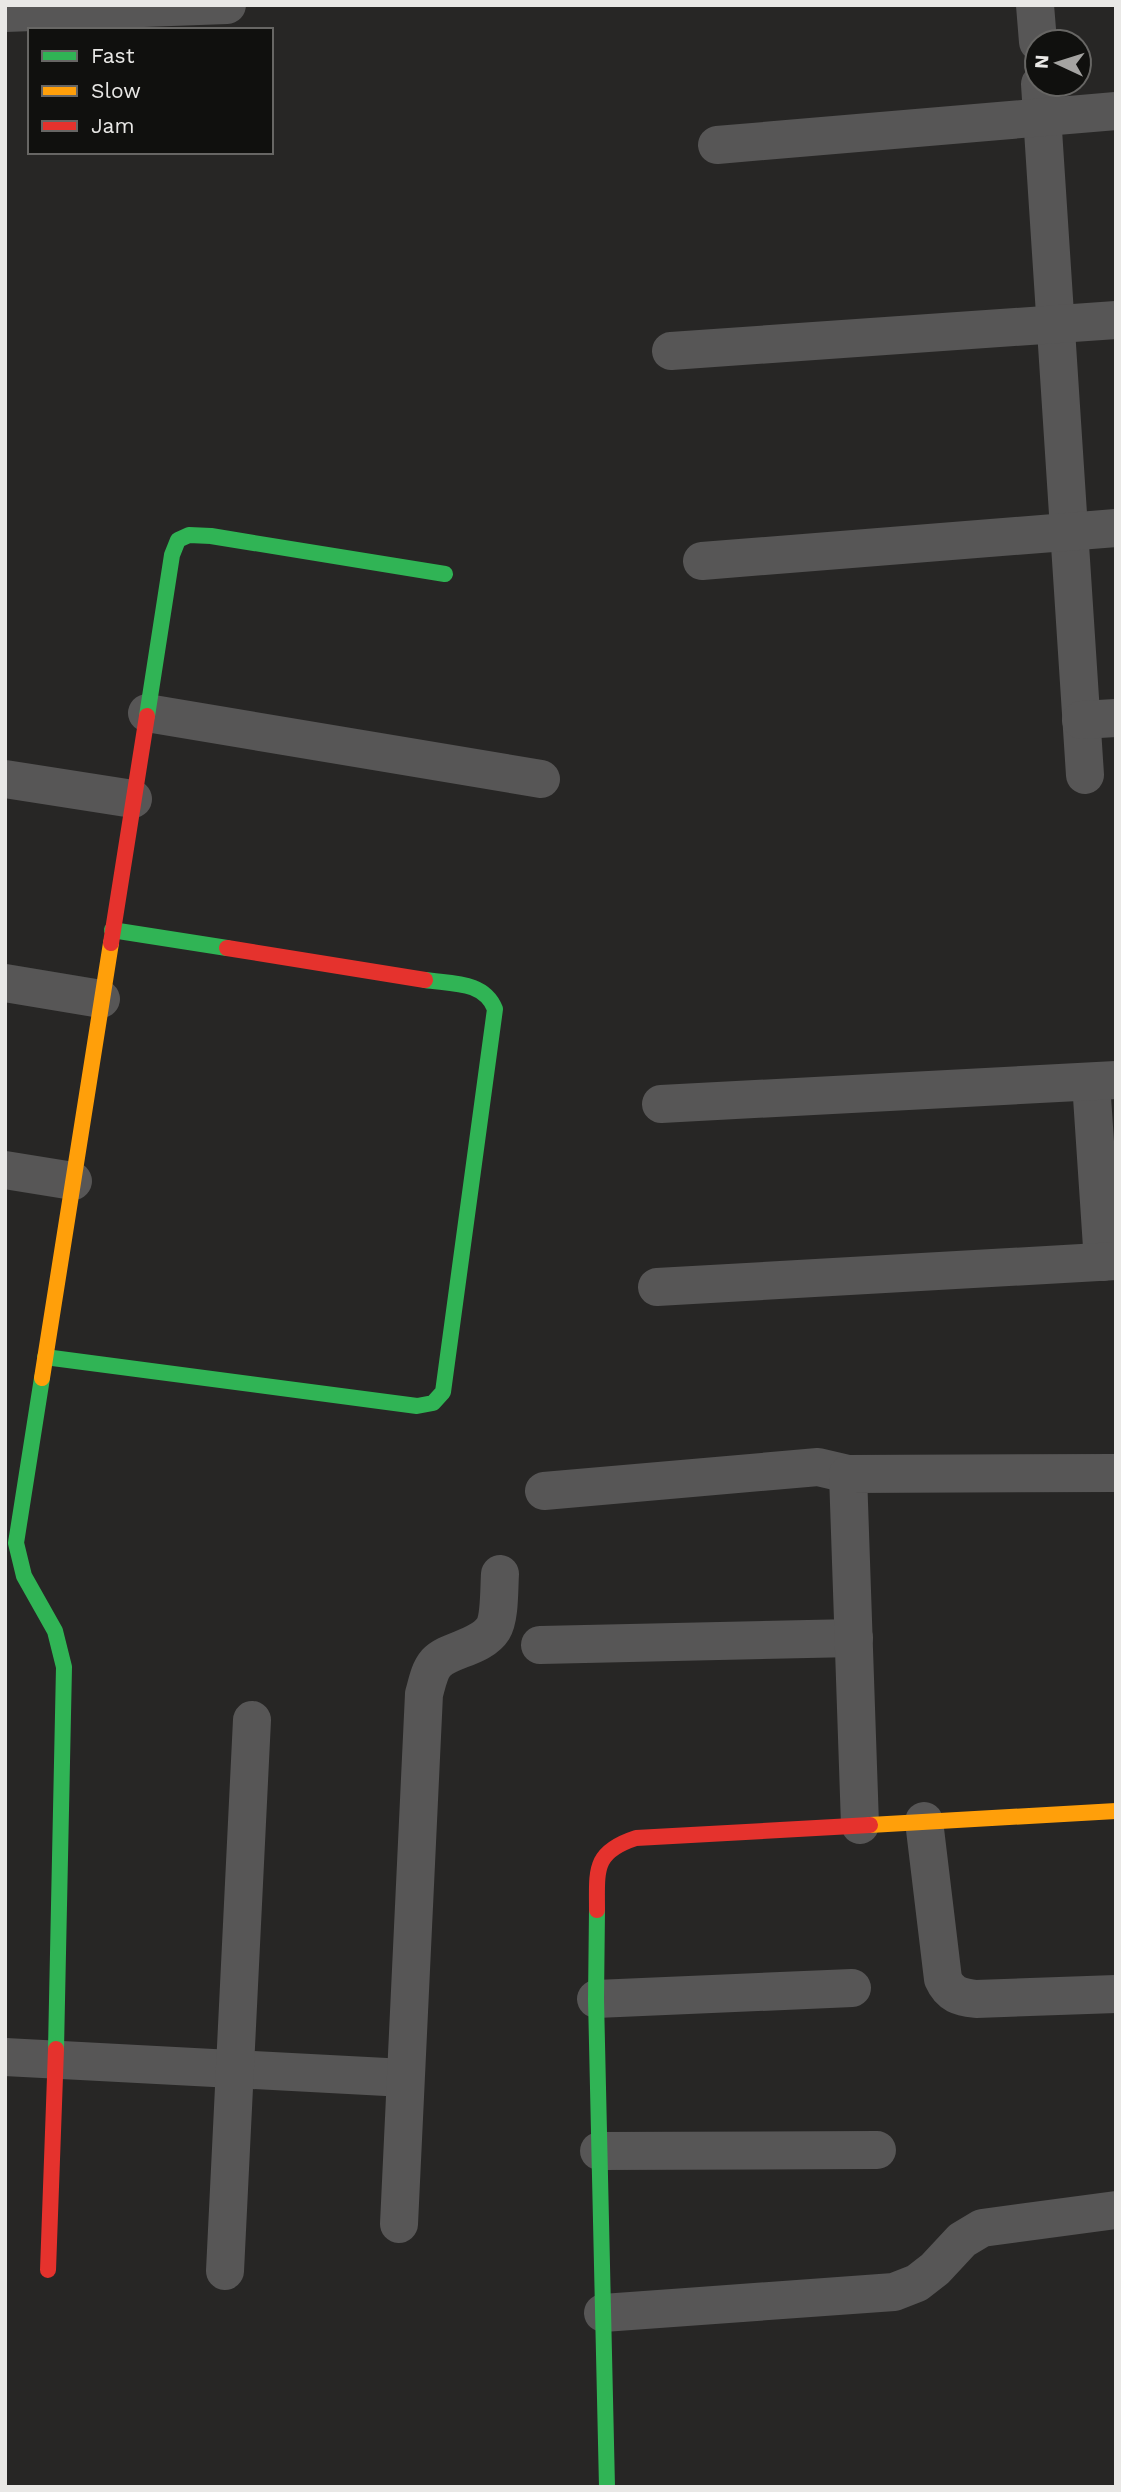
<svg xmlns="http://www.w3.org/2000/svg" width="1121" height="2492" font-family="'Work Sans',sans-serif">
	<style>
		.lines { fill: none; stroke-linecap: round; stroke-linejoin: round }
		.street { stroke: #575656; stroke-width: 38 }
		.fast { stroke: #30b455; stroke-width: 16 }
		.slow { stroke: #ff9f0a; stroke-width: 16 }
		.jam { stroke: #e5322d; stroke-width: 16 }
	</style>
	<rect width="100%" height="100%" fill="#272625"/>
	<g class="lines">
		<!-- street -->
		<g class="street">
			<polyline points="1035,5 1038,42"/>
			<polyline points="5,13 227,5"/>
			<polyline points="1040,84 1085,775"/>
			<polyline points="717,145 1116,111"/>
			<polyline points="671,351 1116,320"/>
			<polyline points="702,561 1116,528"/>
			<polyline points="147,713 541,779"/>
			<polyline points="1081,720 1116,718"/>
			<polyline points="5,779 133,799"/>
			<polyline points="5,983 101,999"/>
			<polyline points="1091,1082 1103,1262"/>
			<polyline points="661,1104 1116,1080"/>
			<polyline points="5,1170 73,1181"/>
			<polyline points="657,1287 1116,1261"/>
			<polyline points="544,1491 818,1467 848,1474"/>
			<polyline points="540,1645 854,1638"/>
			<path d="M924,1821L943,1979C950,1995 960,1997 976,1999L1116,1994"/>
			<polyline points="860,1825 848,1474 1116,1473"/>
			<polyline points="596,1999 852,1988"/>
			<polyline points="5,2057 405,2078"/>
			<polyline points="599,2151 877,2150"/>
			<path d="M399,2224L424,1694C427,1684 429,1671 436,1663C449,1649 481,1648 493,1629C500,1618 499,1588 500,1574"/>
			<polyline points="225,2271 252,1720"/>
			<polyline points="603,2313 894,2292 917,2283 935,2269 962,2240 982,2228 1116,2210"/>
		</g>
		<!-- fast -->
		<g class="fast">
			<polyline points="147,716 172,555 178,540 189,535 211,536 445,574"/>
			<polyline points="112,930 227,948"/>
			<path d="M45,1357L417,1406L433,1403L443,1392L495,1009C484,981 452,984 425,980"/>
			<polyline points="42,1378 16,1543 24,1576 55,1631 64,1667 56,2049"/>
			<polyline points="597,1910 596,1999 607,2487"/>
		</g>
		<!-- slow -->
		<g class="slow">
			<polyline points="42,1378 111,943"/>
			<polyline points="870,1825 1116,1811"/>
		</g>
		<!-- jam -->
		<g class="jam">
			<polyline points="111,943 147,716"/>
			<polyline points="227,948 425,980"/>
			<path d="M597,1910C597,1870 593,1852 636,1838L870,1825"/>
			<polyline points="48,2270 56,2049"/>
		</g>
	</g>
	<!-- border -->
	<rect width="1121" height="2492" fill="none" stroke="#e9e8e6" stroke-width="14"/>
	<!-- legend -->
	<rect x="28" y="28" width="245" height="126" fill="#10100e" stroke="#676664" stroke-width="2"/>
	<rect x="42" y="51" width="35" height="10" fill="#30b455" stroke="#676664" stroke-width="2"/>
	<text x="91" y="63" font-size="21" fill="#e9e8e6">Fast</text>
	<rect x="42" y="86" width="35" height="10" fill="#ff9f0a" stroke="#676664" stroke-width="2"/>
	<text x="91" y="98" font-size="21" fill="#e9e8e6">Slow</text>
	<rect x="42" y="121" width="35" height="10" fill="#e5322d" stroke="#676664" stroke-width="2"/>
	<text x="91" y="133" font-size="21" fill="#e9e8e6">Jam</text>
	<!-- north arrow -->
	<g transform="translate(1058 63) rotate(274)"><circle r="33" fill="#10100e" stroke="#676664" stroke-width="2"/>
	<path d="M0-5L12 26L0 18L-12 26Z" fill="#a5a4a2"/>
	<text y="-10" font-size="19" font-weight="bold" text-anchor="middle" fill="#e9e8e6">N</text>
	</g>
</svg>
